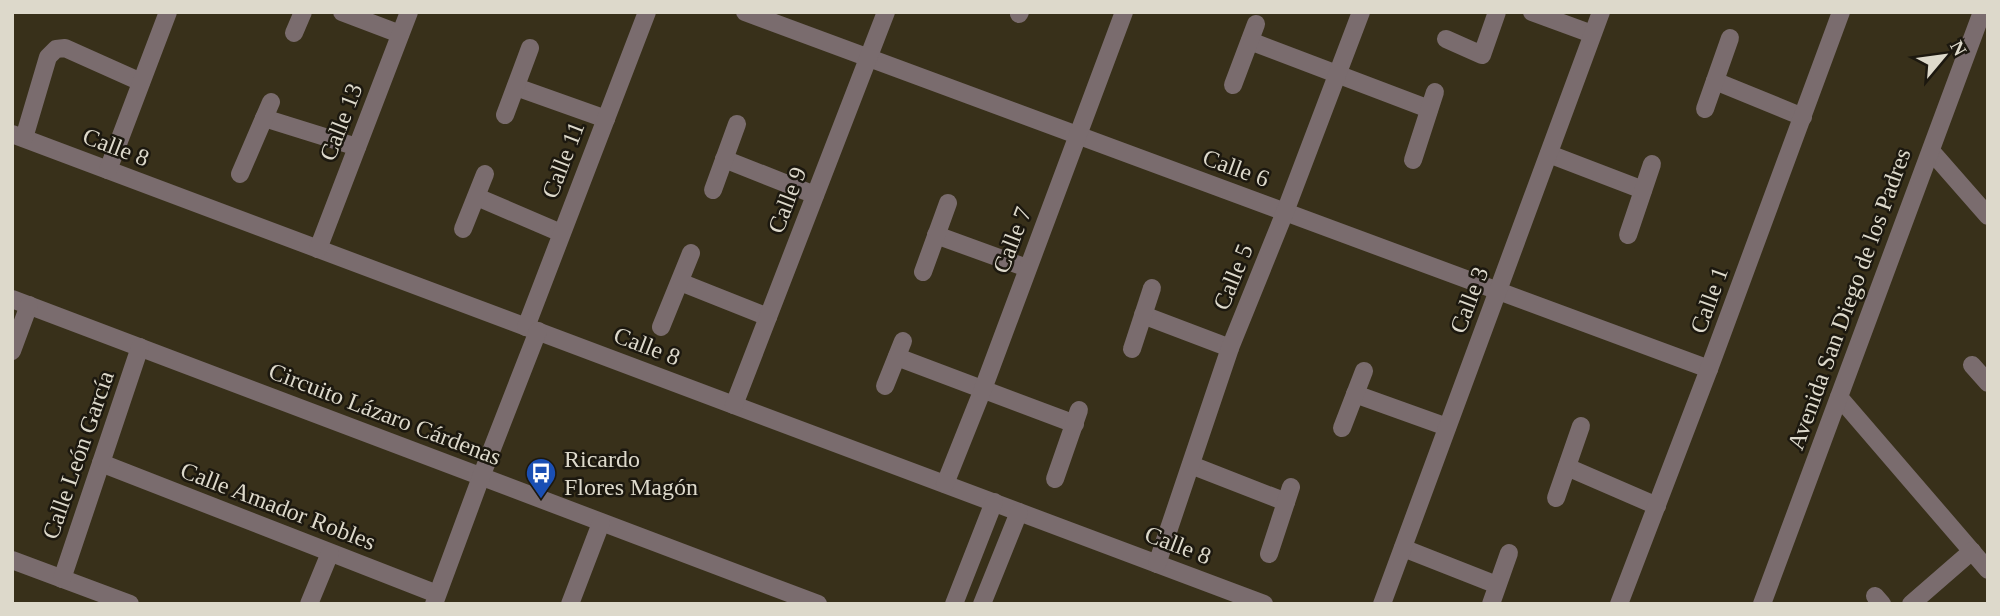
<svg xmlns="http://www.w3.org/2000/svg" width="2000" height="616" font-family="Georgia,serif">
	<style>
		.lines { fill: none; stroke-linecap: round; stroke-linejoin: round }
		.minor { stroke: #7a6c6e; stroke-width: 18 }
		.labels { text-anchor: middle; stroke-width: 5; stroke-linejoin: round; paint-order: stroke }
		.street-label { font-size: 24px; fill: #ddd9cb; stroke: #1c180f }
		.poi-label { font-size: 24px; fill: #ddd9cb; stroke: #1c180f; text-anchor: start }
	</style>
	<rect width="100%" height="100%" fill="#38301a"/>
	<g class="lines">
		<!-- minor -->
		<g class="minor">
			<polyline points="342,12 400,34"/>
			<polyline points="745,12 1709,369"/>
			<polyline points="1532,12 1592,34"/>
			<polyline points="1019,14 1020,12"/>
			<polyline points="294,33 303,12"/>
			<polyline points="1446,39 1482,55 1497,12"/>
			<polyline points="1250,41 1429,109"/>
			<polyline points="1715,81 1803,117"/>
			<polyline points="1233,85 1256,24"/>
			<polyline points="516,87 606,119"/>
			<polyline points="1705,109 1730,38"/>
			<polyline points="505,115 530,48"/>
			<polyline points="264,118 357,147"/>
			<polyline points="12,134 1264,604"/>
			<polyline points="24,138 48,57 56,49 65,48 141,82"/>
			<polyline points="1931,151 1988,216"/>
			<polyline points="1549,154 1643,190"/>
			<polyline points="724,159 815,195"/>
			<polyline points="1413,160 1435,92"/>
			<polyline points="108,170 168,12"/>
			<polyline points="240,174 271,102"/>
			<polyline points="713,190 737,124"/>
			<polyline points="477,197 561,233"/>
			<polyline points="463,229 485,174"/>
			<polyline points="936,235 1027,268"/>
			<polyline points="1628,235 1652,164"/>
			<polyline points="318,249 409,12"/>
			<polyline points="923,272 948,203"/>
			<polyline points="680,282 768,317"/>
			<polyline points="12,299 818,604"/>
			<polyline points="1143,315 1230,348"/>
			<polyline points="526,327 647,12"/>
			<polyline points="661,327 691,253"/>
			<polyline points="1132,349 1152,288"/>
			<polyline points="12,351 29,305"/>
			<polyline points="897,357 1075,424"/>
			<polyline points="1972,365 1988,383"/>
			<polyline points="885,386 903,341"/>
			<polyline points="1355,394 1447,427"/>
			<polyline points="1839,397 1988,570"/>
			<polyline points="734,405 886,12"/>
			<polyline points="1342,428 1364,371"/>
			<polyline points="101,463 437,594"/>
			<polyline points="1191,465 1286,502"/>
			<polyline points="1567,467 1657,506"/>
			<polyline points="1055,479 1079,410"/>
			<polyline points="945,484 983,389 1124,12"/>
			<polyline points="1556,498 1581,426"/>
			<polyline points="1403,548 1497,585"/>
			<polyline points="1269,554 1291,487"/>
			<polyline points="12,560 130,604"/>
			<polyline points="1157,564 1230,348 1285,212 1361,12"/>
			<polyline points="62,579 140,347"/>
			<polyline points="1875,596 1882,604"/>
			<polyline points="309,604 330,553"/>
			<polyline points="434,604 481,477 538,331"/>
			<polyline points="570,604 601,523"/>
			<polyline points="954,604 994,502"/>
			<polyline points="982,604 1019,512"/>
			<polyline points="1382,604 1601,12"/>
			<polyline points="1491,604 1509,553"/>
			<polyline points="1619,604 1709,369 1841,12"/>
			<polyline points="1762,604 1982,12"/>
			<polyline points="1911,604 1972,551"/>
		</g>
	</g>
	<!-- icons -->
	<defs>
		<g id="bus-pin" transform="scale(1.575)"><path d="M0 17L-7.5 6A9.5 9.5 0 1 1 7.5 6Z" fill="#1a4fb4" stroke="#1c180f"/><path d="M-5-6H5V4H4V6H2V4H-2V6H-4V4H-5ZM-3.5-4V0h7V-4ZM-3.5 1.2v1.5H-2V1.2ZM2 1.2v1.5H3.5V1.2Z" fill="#fff"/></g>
	</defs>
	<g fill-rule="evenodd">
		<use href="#bus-pin" x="541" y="473"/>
	</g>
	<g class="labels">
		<!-- street labels -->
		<g class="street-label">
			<text transform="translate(341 122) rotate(-69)" y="8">Calle 13</text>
			<text transform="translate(116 147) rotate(21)" y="8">Calle 8</text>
			<text transform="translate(563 160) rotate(-69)" y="8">Calle 11</text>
			<text transform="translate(1236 168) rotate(20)" y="8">Calle 6</text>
			<text transform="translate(787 200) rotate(-69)" y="8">Calle 9</text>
			<text transform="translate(1012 240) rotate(-69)" y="8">Calle 7</text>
			<text transform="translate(1233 277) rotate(-68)" y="8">Calle 5</text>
			<text transform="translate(1849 299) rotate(-70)" y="8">Avenida San Diego de los Padres</text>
			<text transform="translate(1469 300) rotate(-69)" y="8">Calle 3</text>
			<text transform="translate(1709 300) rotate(-70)" y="8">Calle 1</text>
			<text transform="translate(647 346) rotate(21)" y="8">Calle 8</text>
			<text transform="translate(385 414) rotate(21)" y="8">Circuito Lázaro Cárdenas</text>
			<text transform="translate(78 455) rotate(-71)" y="8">Calle León García</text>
			<text transform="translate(278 506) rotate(21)" y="8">Calle Amador Robles</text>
			<text transform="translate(1178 545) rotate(21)" y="8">Calle 8</text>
		</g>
		<!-- poi labels -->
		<g class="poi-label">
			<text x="564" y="467">Ricardo<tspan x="564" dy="28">Flores Magón</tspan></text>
		</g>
	</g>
	<!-- border -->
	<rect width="2000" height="616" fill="none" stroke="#ddd9cb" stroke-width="28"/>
	<!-- north arrow -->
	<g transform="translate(1944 56) rotate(61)" stroke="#1c180f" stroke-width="5" paint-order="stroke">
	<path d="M0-5L12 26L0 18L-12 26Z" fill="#ddd9cb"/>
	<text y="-10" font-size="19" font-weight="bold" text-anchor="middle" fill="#ddd9cb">N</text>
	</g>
</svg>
